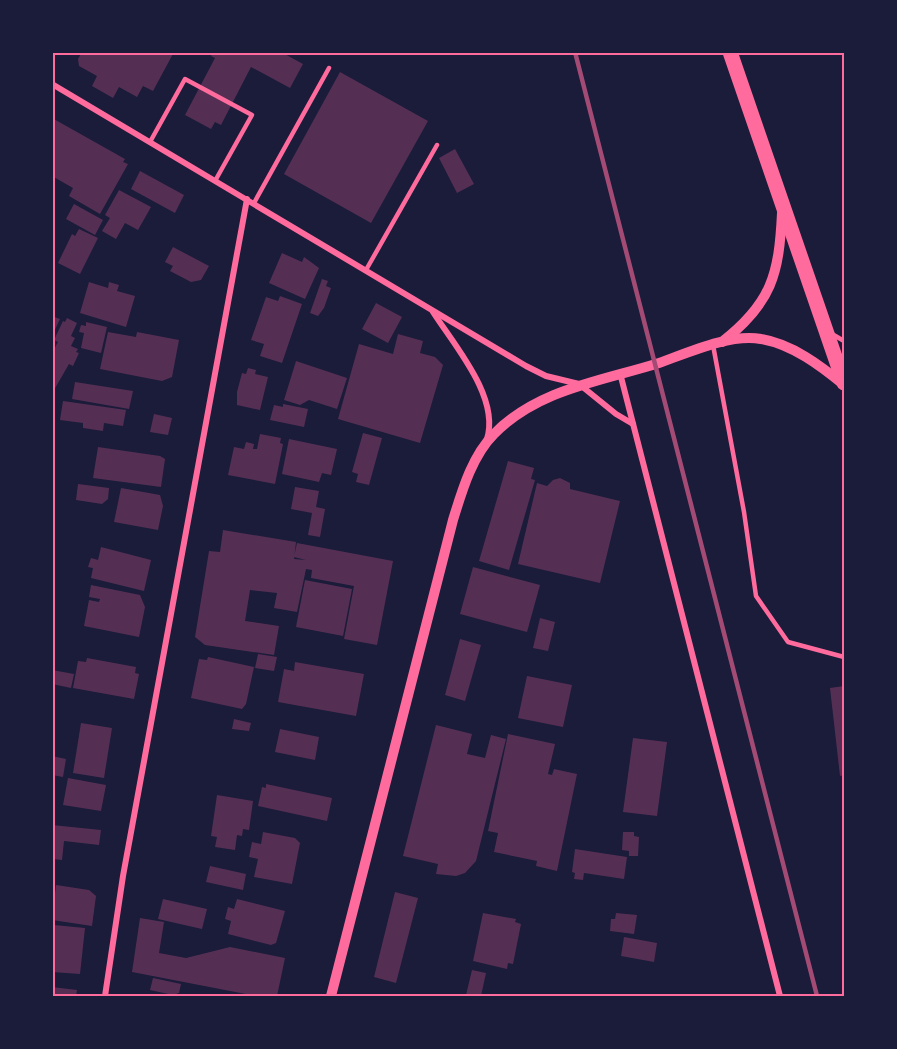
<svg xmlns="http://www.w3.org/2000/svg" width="897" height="1049" font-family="'Fira Sans Condensed',sans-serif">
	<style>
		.building { fill: #542f53 }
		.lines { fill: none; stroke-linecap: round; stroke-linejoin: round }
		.service { stroke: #ff6b9d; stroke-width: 4.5 }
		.minor { stroke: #ff6b9d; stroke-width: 6 }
		.tertiary { stroke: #ff6b9d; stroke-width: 10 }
		.primary { stroke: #ff6b9d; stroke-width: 15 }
		.rail { stroke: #a44b75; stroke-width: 4.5 }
		.neatline { fill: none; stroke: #ff6b9d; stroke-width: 2 }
	</style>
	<rect width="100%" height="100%" fill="#1b1b3a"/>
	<!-- building -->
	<g class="building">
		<polygon points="82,52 174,52 153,91 143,86 137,97 119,87 113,98 92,86 97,76 79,66 78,59"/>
		<polygon points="213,52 281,52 303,64 290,88 251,67 221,125 215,122 211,129 185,115 215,58 211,56"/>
		<polygon points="340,72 428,121 371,223 284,174"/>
		<polygon points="52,118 125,159 123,162 128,164 100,214 69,196 73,188 52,176"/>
		<polygon points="455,149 474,184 457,193 439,158"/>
		<polygon points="140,171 184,195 175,213 131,189"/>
		<polygon points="119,190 151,207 138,230 125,223 116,239 102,231 110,218 105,215"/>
		<polygon points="74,204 103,220 95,235 66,219"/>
		<polygon points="79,229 98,238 80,274 58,263 72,234 75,236"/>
		<polygon points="173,247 209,266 201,280 191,282 170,271 173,266 165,262"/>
		<polygon points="282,253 302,262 304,257 319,268 305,299 269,283"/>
		<polygon points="322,279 328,281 326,286 331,288 324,308 318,316 310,313"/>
		<polygon points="89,282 108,288 109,282 119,285 117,291 135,296 126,327 80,313"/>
		<polygon points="280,296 302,304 282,363 260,356 264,344 251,340 266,297 278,301"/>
		<polygon points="376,303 402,317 388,343 362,329"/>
		<polygon points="52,316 60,319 52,336"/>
		<polygon points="67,318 77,323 71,336 75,338 71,346 78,349 76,352 79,353 73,366 69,364 54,390 52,353 58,342 54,340 63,321 65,322"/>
		<polygon points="86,322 107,327 101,353 81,348 84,333 79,332 81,325 86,326"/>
		<polygon points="108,332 136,337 137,332 179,340 172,377 162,381 100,369"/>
		<polygon points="398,334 423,341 420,353 435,357 443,365 420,443 338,419 359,344 393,354"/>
		<polygon points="296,361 347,378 337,409 309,400 300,405 284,400"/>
		<polygon points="248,368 256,370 255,374 268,377 260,410 237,405 237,392 242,373 246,374"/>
		<polygon points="75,382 133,391 129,409 72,399"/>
		<polygon points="63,401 126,410 123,426 104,423 103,431 83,428 83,423 60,420"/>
		<polygon points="283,404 308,409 304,427 270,420 274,405 283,407"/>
		<polygon points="154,414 172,418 168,435 150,432"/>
		<polygon points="363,433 382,438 369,485 356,482 358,474 352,472"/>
		<polygon points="260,434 281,438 280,443 283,444 275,484 228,475 234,447 244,449 246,442 254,444 253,449 257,449"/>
		<polygon points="289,439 337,449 331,475 322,473 319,482 282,474"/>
		<polygon points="98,447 160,456 165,459 161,487 93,478"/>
		<polygon points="508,461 534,468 531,479 535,480 509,570 479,561"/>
		<polygon points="560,478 570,483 570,489 620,501 600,583 518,564 537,483 547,486 553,480"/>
		<polygon points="78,484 109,488 108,499 102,504 76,500"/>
		<polygon points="295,487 319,491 316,507 325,509 320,537 308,535 312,513 291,509"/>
		<polygon points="121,488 160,495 163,506 158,530 114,522"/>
		<polygon points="223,530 296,542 294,559 306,560 294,557 297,543 393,561 377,645 344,639 354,586 311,578 312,570 306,569 297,612 274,608 277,593 250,590 245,621 279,626 274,655 205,645 195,637 209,551 220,552"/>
		<polygon points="101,547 151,560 144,591 91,578 93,568 88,567 91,558 98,560"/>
		<polygon points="473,567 540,585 527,632 460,614"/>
		<polygon points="305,580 352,589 343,636 296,627"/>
		<polygon points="91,585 140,595 145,607 139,637 84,626 89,600 99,602 100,599 89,597"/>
		<polygon points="540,618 555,622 548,651 533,648"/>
		<polygon points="460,639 481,645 465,701 445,695"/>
		<polygon points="258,654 277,657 274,671 255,668"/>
		<polygon points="208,657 254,667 246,704 242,709 191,698 199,659 207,660"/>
		<polygon points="87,658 136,667 135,673 139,674 134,699 73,688 78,661 86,662"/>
		<polygon points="295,662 364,674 356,716 278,702 284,669 294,671"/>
		<polygon points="52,670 74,674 71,688 52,684"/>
		<polygon points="527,676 572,685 563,727 518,718"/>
		<polygon points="844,686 844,775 840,776 830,688"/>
		<polygon points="234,719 251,723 249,731 232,729"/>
		<polygon points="81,723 112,728 104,778 73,773"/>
		<polygon points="436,725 472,734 467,754 485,758 491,735 506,739 476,861 465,873 456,876 436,874 438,864 403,856"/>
		<polygon points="280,729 319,737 315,760 275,752"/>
		<polygon points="508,734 555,744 548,774 552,775 554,769 577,774 557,871 536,866 537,861 494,852 498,833 488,831"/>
		<polygon points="633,738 667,742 657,816 623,812"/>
		<polygon points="52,756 66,759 63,777 52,775"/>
		<polygon points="68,778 106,785 101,811 63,805"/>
		<polygon points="266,784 332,798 327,821 258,806 262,787 266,788"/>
		<polygon points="217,795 253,801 249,830 243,829 242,836 237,835 235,850 215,847 217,837 211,836"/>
		<polygon points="52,825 101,830 99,845 64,841 62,860 52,859"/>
		<polygon points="263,832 295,838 300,843 292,884 254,877 258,859 249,857 252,842 261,844"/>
		<polygon points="623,832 634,832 634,836 639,837 638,856 629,856 629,851 622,850"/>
		<polygon points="575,849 627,857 624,879 584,873 583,880 574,879 575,873 572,872"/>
		<polygon points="210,866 246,874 243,890 206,882"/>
		<polygon points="56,885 89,890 96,896 92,926 52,920"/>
		<polygon points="395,892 418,898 396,983 374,977"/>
		<polygon points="163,899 207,909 202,929 158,919"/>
		<polygon points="237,899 285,911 276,943 271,945 228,934 231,921 225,919 228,907 234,909"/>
		<polygon points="483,913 516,919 515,922 521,924 513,964 508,963 507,969 473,961"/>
		<polygon points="616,913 637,915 634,934 610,931 611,919 615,919"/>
		<polygon points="140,918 164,922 159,953 186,958 230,947 285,958 277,996 256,996 132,972"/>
		<polygon points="54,925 85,928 80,974 52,972"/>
		<polygon points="624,937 657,943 654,962 621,956"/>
		<polygon points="472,970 486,973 481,996 466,995"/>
		<polygon points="153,978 181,984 179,993 173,995 150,990"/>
		<polygon points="52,987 77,990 76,996 52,996"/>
	</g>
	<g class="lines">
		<!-- service -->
		<g class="service">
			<polyline points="150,142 185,79 252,115 215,181"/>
			<polyline points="254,203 329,68"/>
			<polyline points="366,270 437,145"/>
			<polyline points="832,334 844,341"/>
			<polyline points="713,345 744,512 756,596 788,642 844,657"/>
		</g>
		<!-- minor -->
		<g class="minor">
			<polyline points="52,84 526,366 546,376 579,384 616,414 633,424"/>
			<path d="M433,312C454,345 500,397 487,439"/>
			<polyline points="620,373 780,996"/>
			<polyline points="105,996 123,876 247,199"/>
		</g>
		<!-- tertiary -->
		<g class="tertiary">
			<path d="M722,342C772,303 779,274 782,213"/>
			<path d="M331,996L453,520C462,491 472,456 494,434C538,389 602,381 659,363C687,353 731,333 761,339C792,344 821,366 844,385"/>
		</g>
		<!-- primary -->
		<polyline class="primary" points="730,52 844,383"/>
		<!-- rail -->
		<polyline class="rail" points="575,52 817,996"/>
	</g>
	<!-- border -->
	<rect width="897" height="1049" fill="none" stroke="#1b1b3a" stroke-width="108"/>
	<rect x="54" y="54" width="789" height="941" class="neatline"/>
</svg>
